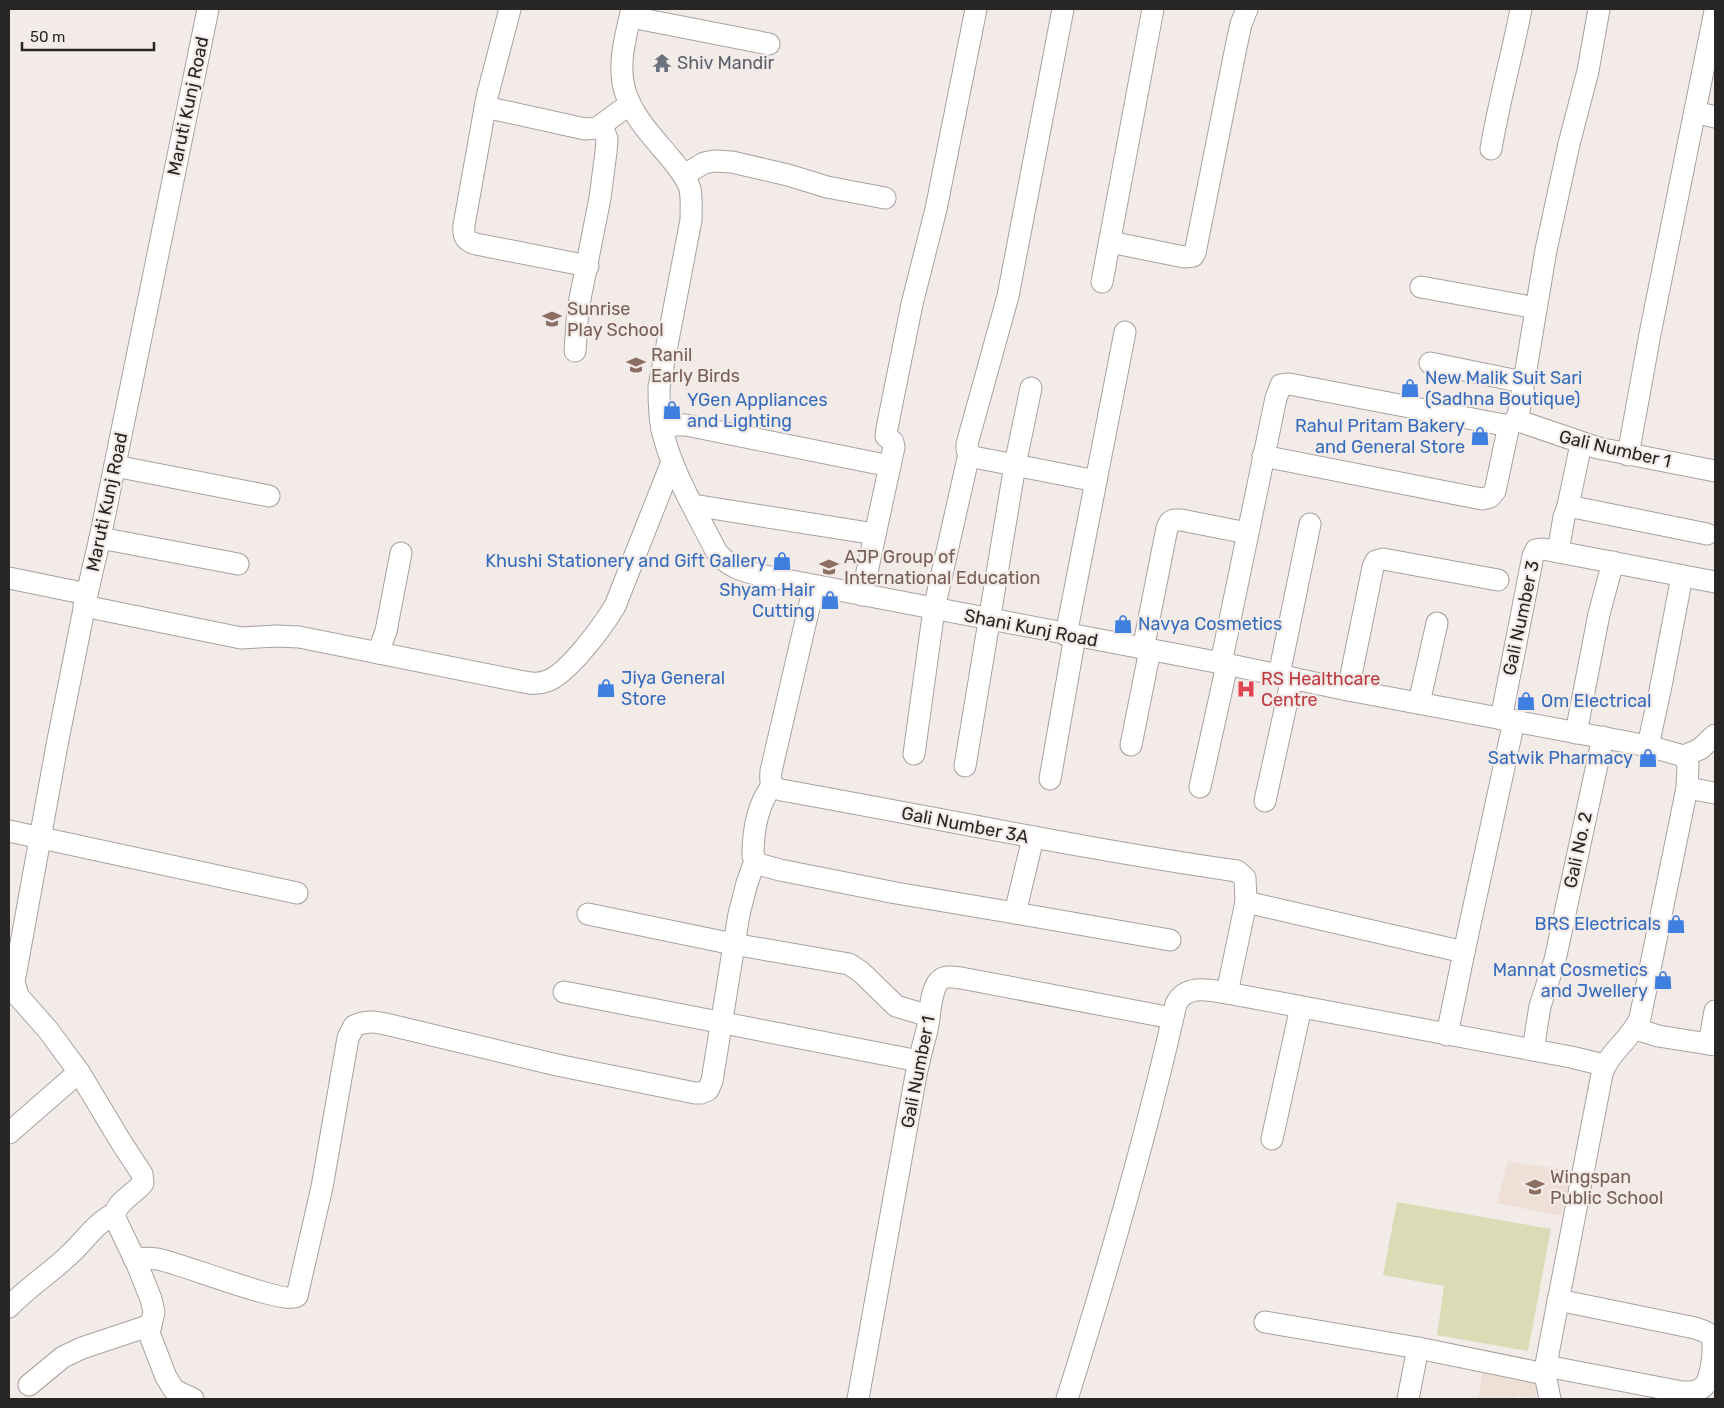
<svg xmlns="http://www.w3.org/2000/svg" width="1724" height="1408" font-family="Rubik,sans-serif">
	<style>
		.built { fill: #eedfd7 }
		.green { fill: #d9dcb4 }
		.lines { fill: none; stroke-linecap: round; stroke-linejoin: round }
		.minor-casing { stroke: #a8a29e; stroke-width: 23 }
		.minor { stroke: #fff; stroke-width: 21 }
		.labels { text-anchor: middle; stroke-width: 4.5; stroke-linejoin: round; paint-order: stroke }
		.worship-label { font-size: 18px; fill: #5b616d; stroke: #f2ebe8; text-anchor: start }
		.street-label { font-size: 18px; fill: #282624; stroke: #f2ebe8 }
		.education-label { font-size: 18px; fill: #785e54; stroke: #f2ebe8; text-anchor: start }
		.shop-label { font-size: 18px; fill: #366cbe; stroke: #f2ebe8; text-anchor: end }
		.health-label { font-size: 18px; fill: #be3a42; stroke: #f2ebe8; text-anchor: start }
	</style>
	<rect width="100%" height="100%" fill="#f2ebe8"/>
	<!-- built -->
	<g class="built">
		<polygon points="1508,1161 1572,1171 1561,1216 1497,1203"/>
		<polygon points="1483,1369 1539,1380 1536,1399 1516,1396 1515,1399 1478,1399"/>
	</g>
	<!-- green -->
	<polygon class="green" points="1397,1202 1551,1229 1528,1351 1437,1335 1444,1286 1383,1275"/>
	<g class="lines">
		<!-- minor casing -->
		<g class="minor-casing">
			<g id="minor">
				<path d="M510,9L487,97L464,225C463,236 465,241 476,244L588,266"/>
				<path d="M632,9C626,35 617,64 625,91C633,118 655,139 672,160C679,169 687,178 690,189C692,199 691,209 691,220L659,387C659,401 659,415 662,429C671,471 697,513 716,551C728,567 742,571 760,575L1221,663L1348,690L1648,746L1684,756L1688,765L1687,788L1640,1018C1631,1040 1609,1051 1602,1074L1547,1359L1545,1374L1550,1399"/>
				<polyline points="631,17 769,44"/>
				<polyline points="485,107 585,129 597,128 630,104"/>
				<polyline points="1695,112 1715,117"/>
				<path d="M1491,149C1499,101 1512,56 1521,9"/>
				<polyline points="684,175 704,163 714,161 732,162 788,175 827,187 885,198"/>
				<polyline points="1110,242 1184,257 1193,256 1195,253 1236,47 1241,24 1247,9"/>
				<polyline points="1102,282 1153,9"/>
				<polyline points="1421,287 1536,308"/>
				<polyline points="575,351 578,309 600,198 606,152 607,139 602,125"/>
				<polyline points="1430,363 1523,382"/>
				<polyline points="1031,388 1015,465 1096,481"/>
				<polyline points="1516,420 1598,448 1715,471"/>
				<polyline points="662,430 674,425 686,425 890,466"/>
				<polyline points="1581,444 1568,506 1707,534"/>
				<polyline points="1628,455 1650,334 1715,11"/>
				<polyline points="1263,456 1482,499 1490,497 1495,491 1509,425"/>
				<polyline points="115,466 269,496"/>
				<polyline points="693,505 875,534"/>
				<polyline points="100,538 238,564"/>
				<polyline points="1558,552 1564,517 1568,506"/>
				<polyline points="9,578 87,594"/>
				<path d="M814,586L771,771C770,782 770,786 781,790C933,817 1084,849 1237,871L1245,878L1246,902L1227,993"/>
				<polyline points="862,595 894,447 893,442 886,436 887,428 912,304 936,209 976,9"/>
				<path d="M84,606L241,638L276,636L299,637L519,681C529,683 537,685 547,681C568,674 603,626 615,606L672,462"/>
				<polyline points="1066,635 1125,332"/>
				<polyline points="1143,649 1167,528 1170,522 1174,520 1181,520 1247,533"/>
				<polyline points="378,653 386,631 401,553"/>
				<path d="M1221,663L1276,398L1281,385L1289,384L1504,425C1514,425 1517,420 1519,411L1546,250L1569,144L1588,71L1599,9"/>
				<polyline points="1279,675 1310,524"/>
				<polyline points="1348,690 1373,567 1376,561 1383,559 1498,580"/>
				<polyline points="1419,703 1437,623"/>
				<polyline points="1501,719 1533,556 1536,550 1543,549 1715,582"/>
				<polyline points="1576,733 1599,614 1613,562"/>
				<polyline points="1131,745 1150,650"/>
				<polyline points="1648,746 1661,686 1682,576"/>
				<polyline points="914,754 934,609 969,454"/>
				<polyline points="1684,756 1700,749 1715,735"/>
				<polyline points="965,766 1015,465 973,457 967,450 967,444 1008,296 1063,9"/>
				<polyline points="1050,779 1075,636"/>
				<path d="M772,786C757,805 753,833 753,856L758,864L780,870L896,893L1015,913L1033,838"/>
				<polyline points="1200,787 1227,665"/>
				<polyline points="1687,788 1715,793"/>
				<polyline points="1265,801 1292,678"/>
				<polyline points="9,831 297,893"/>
				<polyline points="1246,902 1464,952"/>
				<polyline points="1015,913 1170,940"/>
				<polyline points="588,914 733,944 849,964 861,972 896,1006 929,1016"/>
				<polyline points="564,992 919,1061"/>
				<polyline points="1636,1029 1658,1036 1715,1045"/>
				<polyline points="1447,1035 1464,952 1514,721"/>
				<polyline points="1709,1044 1715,1011"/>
				<polyline points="1533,1050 1540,1006 1555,960 1603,737"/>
				<polyline points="9,1133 79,1072"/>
				<polyline points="1272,1139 1301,1007"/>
				<path d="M134,1259C142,1258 149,1258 157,1259C181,1263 283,1305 297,1296L322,1187L348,1038L354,1026C367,1020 376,1022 390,1025L557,1065L695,1093H701L708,1090L712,1081L739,914L747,883L755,861"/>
				<path d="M9,1307C27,1288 49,1274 68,1256C84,1242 95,1223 114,1214"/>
				<polyline points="1265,1322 1418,1348 1545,1374"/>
				<path d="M1546,1366L1682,1392C1691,1392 1699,1392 1705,1385C1711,1378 1717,1342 1710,1335C1706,1331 1700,1330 1695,1328L1558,1300"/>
				<polyline points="29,1385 63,1357 82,1348 151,1325"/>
				<path d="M193,1399L174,1390L166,1377L149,1333L154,1312L151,1299L137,1264L115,1218C113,1203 135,1194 143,1183L142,1174L121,1142L79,1072L48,1030L18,996L14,982L57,745L87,594L100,538L208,9"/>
				<path d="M858,1399L916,1075C919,1060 923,1045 927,1030C930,1017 930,991 939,981C944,975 954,977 961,978L1172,1018"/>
				<path d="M1067,1399C1108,1269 1146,1138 1176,1004C1186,984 1208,990 1227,993L1571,1057L1604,1065"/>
				<polyline points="1408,1399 1418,1348"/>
			</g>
		</g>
		<!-- minor -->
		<use href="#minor" class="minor"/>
	</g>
	<!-- icons -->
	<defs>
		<g id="temple-bare" transform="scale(1.5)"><path d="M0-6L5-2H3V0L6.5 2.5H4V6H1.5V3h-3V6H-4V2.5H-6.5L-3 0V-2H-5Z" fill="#6b7280" stroke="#f2ebe8" stroke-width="2.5" paint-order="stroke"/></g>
		<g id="school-bare" transform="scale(1.5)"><path d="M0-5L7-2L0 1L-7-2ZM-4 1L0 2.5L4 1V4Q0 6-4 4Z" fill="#8d6e63" stroke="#f2ebe8" stroke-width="2.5" paint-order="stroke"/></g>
		<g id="shop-bare" transform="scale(1.5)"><path d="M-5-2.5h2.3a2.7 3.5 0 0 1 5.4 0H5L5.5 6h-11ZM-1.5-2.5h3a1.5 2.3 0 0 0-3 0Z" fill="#3f7fe0" stroke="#f2ebe8" stroke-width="2.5" paint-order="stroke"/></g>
		<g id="hospital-bare" transform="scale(1.5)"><path d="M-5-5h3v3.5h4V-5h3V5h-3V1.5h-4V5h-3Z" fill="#e0444e" stroke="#f2ebe8" stroke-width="2.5" paint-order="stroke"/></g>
	</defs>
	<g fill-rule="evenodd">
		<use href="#temple-bare" x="662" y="63"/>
		<use href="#school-bare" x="552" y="319"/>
		<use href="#school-bare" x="636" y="365"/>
		<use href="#shop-bare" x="1410" y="388"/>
		<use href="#shop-bare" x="672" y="410"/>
		<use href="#shop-bare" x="1480" y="436"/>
		<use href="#shop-bare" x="782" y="561"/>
		<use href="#school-bare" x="829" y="567"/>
		<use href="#shop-bare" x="830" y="600"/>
		<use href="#shop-bare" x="1123" y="624"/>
		<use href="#shop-bare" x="606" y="688"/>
		<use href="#hospital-bare" x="1246" y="689"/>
		<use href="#shop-bare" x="1526" y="701"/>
		<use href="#shop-bare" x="1648" y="758"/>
		<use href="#shop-bare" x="1676" y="924"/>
		<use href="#shop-bare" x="1663" y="980"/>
		<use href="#school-bare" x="1535" y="1187"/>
	</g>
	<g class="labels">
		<!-- worship labels -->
		<g class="worship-label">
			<text x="677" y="69">Shiv Mandir</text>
		</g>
		<!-- street labels -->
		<g class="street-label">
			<text transform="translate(188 106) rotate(-78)" y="6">Maruti Kunj Road</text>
			<text transform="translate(1615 449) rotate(13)" y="6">Gali Number 1</text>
			<text transform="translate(107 502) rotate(-78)" y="6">Maruti Kunj Road</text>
			<text transform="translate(1521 618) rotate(-78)" y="6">Gali Number 3</text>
			<text transform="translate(1031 628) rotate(11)" y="6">Shani Kunj Road</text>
			<text transform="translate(965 825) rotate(11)" y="6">Gali Number 3A</text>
			<text transform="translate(1578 850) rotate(-78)" y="6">Gali No. 2</text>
			<text transform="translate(918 1072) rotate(-79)" y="6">Gali Number 1</text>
		</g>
		<!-- education labels -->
		<g class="education-label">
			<text x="567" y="315">Sunrise<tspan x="567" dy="21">Play School</tspan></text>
			<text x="651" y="361">Ranil<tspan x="651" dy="21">Early Birds</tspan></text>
			<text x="844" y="563">AJP Group of<tspan x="844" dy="21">International Education</tspan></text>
			<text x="1550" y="1183">Wingspan<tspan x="1550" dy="21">Public School</tspan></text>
		</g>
		<!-- shop labels -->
		<g class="shop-label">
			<text x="1425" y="384" text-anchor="start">New Malik Suit Sari<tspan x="1425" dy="21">(Sadhna Boutique)</tspan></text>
			<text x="687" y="406" text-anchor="start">YGen Appliances<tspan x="687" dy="21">and Lighting</tspan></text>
			<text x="1465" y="432">Rahul Pritam Bakery<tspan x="1465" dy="21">and General Store</tspan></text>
			<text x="767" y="567">Khushi Stationery and Gift Gallery</text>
			<text x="815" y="596">Shyam Hair<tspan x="815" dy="21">Cutting</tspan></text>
			<text x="1138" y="630" text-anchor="start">Navya Cosmetics</text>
			<text x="621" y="684" text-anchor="start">Jiya General<tspan x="621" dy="21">Store</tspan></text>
			<text x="1541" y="707" text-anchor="start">Om Electrical</text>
			<text x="1633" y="764">Satwik Pharmacy</text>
			<text x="1661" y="930">BRS Electricals</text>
			<text x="1648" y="976">Mannat Cosmetics<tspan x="1648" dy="21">and Jwellery</tspan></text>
		</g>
		<!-- health labels -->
		<g class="health-label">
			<text x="1261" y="685">RS Healthcare<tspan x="1261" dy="21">Centre</tspan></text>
		</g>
	</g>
	<!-- border -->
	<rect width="1724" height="1408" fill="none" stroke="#282624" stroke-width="20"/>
	<!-- scale -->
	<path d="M22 42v8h132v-8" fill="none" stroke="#282624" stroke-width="2.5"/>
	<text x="30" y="42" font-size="15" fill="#282624" stroke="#f2ebe8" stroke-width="4" paint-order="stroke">50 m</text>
</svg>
